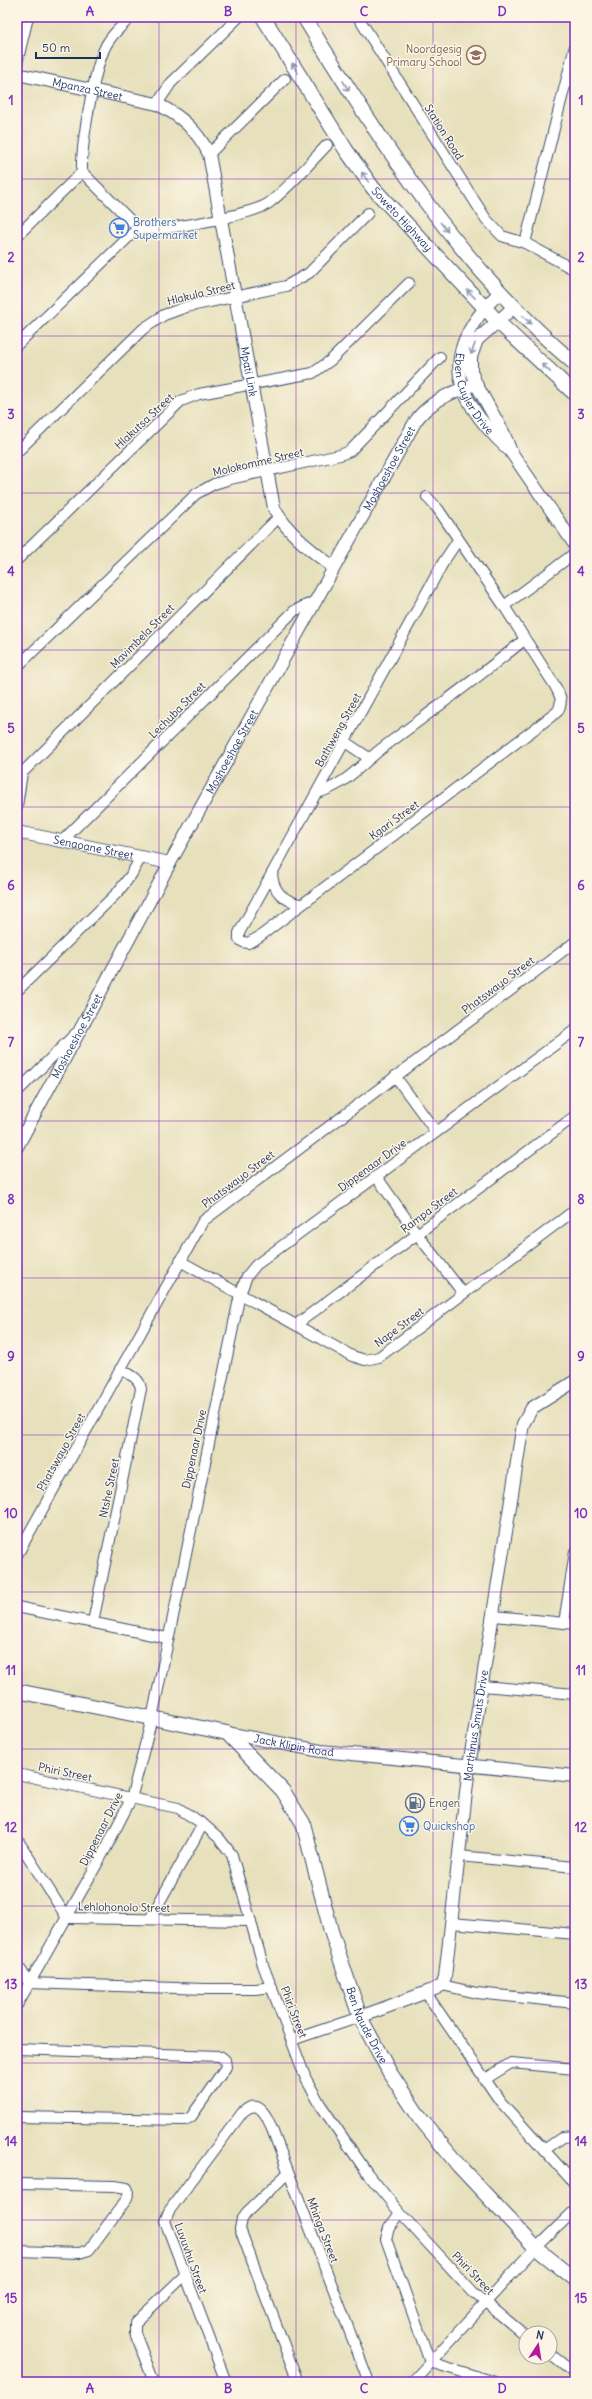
<svg xmlns="http://www.w3.org/2000/svg" width="592" height="2399" font-family="Delius,sans-serif">
	<style>
		.lines { fill: none; stroke-linecap: round; stroke-linejoin: round }
		.minor-casing { stroke: #3a4a6c; stroke-width: 12 }
		.tertiary-casing { stroke: #3a4a6c; stroke-width: 14 }
		.secondary-casing { stroke: #3a4a6c; stroke-width: 16 }
		.minor { stroke: #fff; stroke-width: 10 }
		.tertiary { stroke: #fff; stroke-width: 12 }
		.secondary { stroke: #fff; stroke-width: 14 }
		.oneway { stroke: #8d97ae }
		.grid { fill: none; stroke: #7b2cbf; stroke-width: 1; stroke-opacity: 0.55 }
		.labels { text-anchor: middle; stroke-width: 3; stroke-linejoin: round; paint-order: stroke }
		.education-label { font-size: 11px; fill: #785e54; stroke: #fcf5e5; text-anchor: end }
		.street-label { font-size: 11px; fill: #1b2f5e; stroke: #fcf5e5 }
		.shop-label { font-size: 11px; fill: #366cbe; stroke: #fcf5e5; text-anchor: start }
		.service-label { font-size: 11px; fill: #4e5e75; stroke: #fcf5e5; text-anchor: start }
		.neatline { fill: none; stroke: #7b2cbf; stroke-width: 1.5 }
		.grid-label { font-size: 13px; text-anchor: middle; font-weight: bold; fill: #7b2cbf }
	</style>
	<rect width="100%" height="100%" fill="#fcf5e5"/>
	<filter id="ink" filterUnits="userSpaceOnUse"><feTurbulence type="fractalNoise" baseFrequency=".025" numOctaves="2"/><feDisplacementMap in="SourceGraphic" scale="8" xChannelSelector="R" yChannelSelector="G"/><feConvolveMatrix kernelMatrix="1 2 1 2 8 2 1 2 1" color-interpolation-filters="sRGB"/></filter>
	<filter id="wash" filterUnits="userSpaceOnUse"><feTurbulence type="fractalNoise" baseFrequency=".012" numOctaves="4" result="noise"/><feDisplacementMap in="SourceGraphic" scale="16" xChannelSelector="R" yChannelSelector="G"/><feGaussianBlur stdDeviation="0.9" result="paint"/><feColorMatrix in="noise" values="0 0 0 0 0 0 0 0 0 0 0 0 0 0 0 0 0 1.4 0 .05"/><feComposite in="paint" operator="in"/></filter>
	<g filter="url(#wash)">
		<rect width="100%" height="100%" fill="#e7e0bc"/>
	</g>
	<g filter="url(#ink)">
		<g class="lines">
			<!-- minor casing -->
			<g class="minor-casing">
				<g id="minor">
					<path d="M131,17C123,25 114,32 108,42C95,61 83,137 82,162V172L138,228C154,234 255,214 269,203C290,187 309,164 327,145"/>
					<polyline points="358,17 486,219 502,236 525,243 575,270"/>
					<polyline points="17,63 28,17"/>
					<polyline points="157,104 171,83 239,17"/>
					<polyline points="209,154 285,79"/>
					<polyline points="17,236 82,172"/>
					<polyline points="525,243 575,46"/>
					<polyline points="17,345 138,228"/>
					<polyline points="17,452 143,329 164,315 186,307 286,286 309,273 368,213"/>
					<path d="M427,497L438,509L504,606L555,686C560,695 564,702 557,712L259,937L248,943L243,942L239,939V933L444,561L458,540"/>
					<polyline points="17,560 181,401 199,394 313,373 331,360 409,283"/>
					<polyline points="504,606 575,553"/>
					<polyline points="17,667 196,494 214,484 230,479 340,455 350,451 440,357"/>
					<polyline points="345,742 369,758"/>
					<polyline points="17,768 22,773 17,806"/>
					<polyline points="22,773 279,517"/>
					<path d="M317,793C344,786 360,766 381,749C429,713 478,678 524,640"/>
					<polyline points="62,841 294,611 313,602"/>
					<path d="M272,873C273,892 283,900 300,904"/>
					<polyline points="17,991 118,892 131,875 141,857"/>
					<polyline points="395,1076 436,1132"/>
					<polyline points="17,1092 75,1034"/>
					<polyline points="376,1176 417,1234 463,1293"/>
					<polyline points="180,1261 352,1356 365,1360 379,1357 575,1210"/>
					<polyline points="297,1324 575,1116"/>
					<polyline points="17,1555 203,1221 575,942"/>
					<polyline points="17,1607 167,1638"/>
					<polyline points="494,1616 575,1624"/>
					<path d="M93,1622L141,1389C140,1378 129,1374 120,1369"/>
					<polyline points="564,1623 575,1552"/>
					<polyline points="482,1686 575,1694"/>
					<polyline points="17,1774 178,1808 203,1824 219,1838 232,1855 263,1965 306,2079 320,2104 368,2174 400,2213 473,2292 526,2336"/>
					<polyline points="17,1839 67,1918 251,1921"/>
					<polyline points="459,1856 575,1867"/>
					<polyline points="150,1919 203,1824"/>
					<polyline points="452,1923 575,1934"/>
					<polyline points="17,1964 29,1983 205,1989 256,1989 272,1987"/>
					<polyline points="442,1985 477,1993 575,2003"/>
					<polyline points="426,1993 500,2101 575,2184"/>
					<polyline points="17,2005 106,1848 131,1799 152,1718 240,1294 247,1276 256,1265 575,1030"/>
					<polyline points="292,2040 360,2017"/>
					<polyline points="17,2049 220,2056 225,2060 226,2067 191,2117 185,2120 17,2117"/>
					<polyline points="484,2080 511,2063 575,2069"/>
					<polyline points="544,2150 563,2137 575,2136"/>
					<polyline points="288,2173 247,2212 242,2219 240,2229 298,2382"/>
					<polyline points="17,2184 115,2186 127,2188 129,2192 126,2200 89,2250 79,2253 17,2251"/>
					<polyline points="400,2213 389,2228 386,2239 430,2362 495,2382"/>
					<polyline points="550,2354 575,2374"/>
					<polyline points="154,2382 135,2333 135,2323 184,2276"/>
					<path d="M226,2382L165,2221L169,2211L242,2113C256,2099 264,2110 270,2124L369,2382"/>
					<polyline points="412,2382 536,2248 575,2210"/>
				</g>
			</g>
			<!-- tertiary casing -->
			<g class="tertiary-casing">
				<g id="tertiary">
					<path id="s1" d="M17,74L157,104C181,116 197,130 209,154L274,508C286,532 312,551 333,567"/>
					<path id="s2" d="M500,292C440,350 449,394 508,449"/>
					<polyline points="514,307 477,340 471,357 471,371 476,384 504,434 511,452 575,545"/>
					<path id="s3" d="M17,832L170,863"/>
					<path id="s4" d="M17,1147L170,863L415,422C428,402 453,391 476,384"/>
					<path id="s5" d="M227,1733L321,1751L575,1776"/>
					<path id="s6" d="M360,2017L435,1989L442,1985L445,1977L469,1766L523,1424L532,1408L575,1381"/>
				</g>
			</g>
			<!-- secondary casing -->
			<g class="secondary-casing">
				<g id="secondary">
					<path id="s7" d="M263,17L346,150L373,188L498,322L575,394"/>
					<path d="M304,17C381,143 461,268 575,364"/>
					<path id="s8" d="M17,1691L227,1733L283,1791L303,1823L331,1931L360,2017L390,2073L420,2118L459,2166L536,2248L575,2279"/>
				</g>
			</g>
			<!-- minor -->
			<use href="#minor" class="minor"/>
			<!-- tertiary -->
			<use href="#tertiary" class="tertiary"/>
			<!-- secondary -->
			<use href="#secondary" class="secondary"/>
		</g>
		<!-- one-way arrows -->
		<defs><path id="oneway-shaft" d="M-6 0H5M1.5-3L5.5 0L1.5 3" fill="none" stroke-width="1.6" stroke-linecap="round" stroke-linejoin="round"/></defs>
		<g class="oneway">
			<use href="#oneway-shaft" transform="translate(295 68) rotate(-122)"/>
			<use href="#oneway-shaft" transform="translate(346 86) rotate(59)"/>
			<use href="#oneway-shaft" transform="translate(365 177) rotate(-125)"/>
			<use href="#oneway-shaft" transform="translate(444 227) rotate(51)"/>
			<use href="#oneway-shaft" transform="translate(471 294) rotate(-135)"/>
			<use href="#oneway-shaft" transform="translate(527 320) rotate(43)"/>
			<use href="#oneway-shaft" transform="translate(473 349) rotate(110)"/>
			<use href="#oneway-shaft" transform="translate(546 368) rotate(-137)"/>
		</g>
	</g>
	<!-- grid -->
	<path class="grid" d="M159,17V2382M296,17V2382M433,17V2382M17,179H575M17,336H575M17,493H575M17,650H575M17,807H575M17,964H575M17,1121H575M17,1278H575M17,1435H575M17,1592H575M17,1749H575M17,1906H575M17,2063H575M17,2220H575"/>
	<!-- icons -->
	<defs>
		<g id="school-ring" transform="scale(1)"><circle r="9.5" fill="#fcf5e5" stroke="#8d6e63" stroke-width="1.5"/><path d="M0-5L7-2L0 1L-7-2ZM-4 1L0 2.5L4 1V4Q0 6-4 4Z" fill="#8d6e63"/></g>
		<g id="supermarket-ring" transform="scale(1)"><circle r="9.5" fill="#fcf5e5" stroke="#3f7fe0" stroke-width="1.5"/><path d="M-6-5.5h2.5l.6 2H6L4.5 2H-2.5L-4.4-4H-6ZM-1.5 3.2a1.3 1.3 0 1 0 .1 0ZM3 3.2a1.3 1.3 0 1 0 .1 0Z" fill="#3f7fe0"/></g>
		<g id="fuel-ring" transform="scale(1)"><circle r="9.5" fill="#fcf5e5" stroke="#5c6f8a" stroke-width="1.5"/><path d="M-5.5-6h7V0h2V4h1.3V-2.5L3-4.5l.8-.8L6-3V5H2.5V1h-1V6h-7ZM-4.2-4.7v3.2H.2V-4.7Z" fill="#5c6f8a"/></g>
	</defs>
	<g fill-rule="evenodd">
		<use href="#school-ring" x="476" y="55"/>
		<use href="#supermarket-ring" x="119" y="228"/>
		<use href="#fuel-ring" x="415" y="1803"/>
		<use href="#supermarket-ring" x="409" y="1826"/>
	</g>
	<g class="labels">
		<!-- education labels -->
		<g class="education-label">
			<text x="462" y="53">Noordgesig<tspan x="462" dy="13">Primary School</tspan></text>
		</g>
		<!-- street labels -->
		<g class="street-label">
			<text dy="4" stroke="none"><textPath href="#s1" startOffset="72">Mpanza Street</textPath></text>
			<text transform="translate(444 132) rotate(58)" y="4">Station Road</text>
			<text dy="4" stroke="none"><textPath href="#s7" startOffset="246">Soweto Highway</textPath></text>
			<text transform="translate(201 293) rotate(-14)" y="4">Hlakula Street</text>
			<text dy="4" stroke="none"><textPath href="#s1" startOffset="438">Mpati Link</textPath></text>
			<text dy="4" stroke="none"><textPath href="#s2" startOffset="118">Eben Cuyler Drive</textPath></text>
			<text transform="translate(144 421) rotate(-43)" y="4">Hlakutsa Street</text>
			<text transform="translate(258 462) rotate(-13)" y="4">Molokomme Street</text>
			<text dy="4" stroke="none"><textPath href="#s4" startOffset="774">Moshoeshoe Street</textPath></text>
			<text transform="translate(142 636) rotate(-45)" y="4">Mavimbela Street</text>
			<text transform="translate(177 710) rotate(-45)" y="4">Lechuba Street</text>
			<text transform="translate(338 730) rotate(-61)" y="4">Bathweng Street</text>
			<text dy="4" stroke="none"><textPath href="#s4" startOffset="450">Moshoeshoe Street</textPath></text>
			<text transform="translate(394 820) rotate(-36)" y="4">Kgari Street</text>
			<text dy="4" stroke="none"><textPath href="#s3" startOffset="78">Senaoane Street</textPath></text>
			<text transform="translate(498 985) rotate(-37)" y="4">Phatswayo Street</text>
			<text dy="4" stroke="none"><textPath href="#s4" startOffset="126">Moshoeshoe Street</textPath></text>
			<text transform="translate(372 1165) rotate(-36)" y="4">Dippenaar Drive</text>
			<text transform="translate(238 1179) rotate(-37)" y="4">Phatswayo Street</text>
			<text transform="translate(429 1210) rotate(-37)" y="4">Rampa Street</text>
			<text transform="translate(399 1327) rotate(-37)" y="4">Nape Street</text>
			<text transform="translate(194 1449) rotate(-78)" y="4">Dippenaar Drive</text>
			<text transform="translate(61 1452) rotate(-61)" y="4">Phatswayo Street</text>
			<text transform="translate(109 1488) rotate(-78)" y="4">Ntshe Street</text>
			<text dy="4" stroke="none"><textPath href="#s6" startOffset="350">Marthinus Smuts Drive</textPath></text>
			<text dy="4" stroke="none"><textPath href="#s5" startOffset="68">Jack Klipin Road</textPath></text>
			<text transform="translate(65 1772) rotate(12)" y="4">Phiri Street</text>
			<text transform="translate(101 1829) rotate(-63)" y="4">Dippenaar Drive</text>
			<text transform="translate(124 1907) rotate(1)" y="4">Lehlohonolo Street</text>
			<text transform="translate(294 2012) rotate(69)" y="4">Phiri Street</text>
			<text dy="4" stroke="none"><textPath href="#s8" startOffset="545">Ben Naude Drive</textPath></text>
			<text transform="translate(323 2230) rotate(69)" y="4">Mhinga Street</text>
			<text transform="translate(191 2258) rotate(70)" y="4">Luvuvhu Street</text>
			<text transform="translate(473 2273) rotate(46)" y="4">Phiri Street</text>
		</g>
		<!-- shop labels -->
		<g class="shop-label">
			<text x="133" y="226">Brothers<tspan x="133" dy="13">Supermarket</tspan></text>
			<text x="423" y="1830">Quickshop</text>
		</g>
		<!-- service labels -->
		<g class="service-label">
			<text x="429" y="1807">Engen</text>
		</g>
	</g>
	<!-- margin -->
	<rect width="592" height="2399" fill="none" stroke="#fcf5e5" stroke-width="44"/>
	<!-- north arrow -->
	<g transform="translate(538 2345) rotate(12)"><circle r="19" fill="#fcf5e5" stroke="#a2a6af"/>
	<path d="M0-3L7 15L0 10L-7 15Z" fill="#b5179e"/>
	<text y="-6" font-size="11" font-weight="bold" text-anchor="middle" fill="#1b2f5e">N</text>
	</g>
	<!-- scale -->
	<path d="M36 52v6h64v-6" fill="none" stroke="#1b2f5e" stroke-width="2"/>
	<text x="42" y="52" font-size="12" fill="#1b2f5e" stroke="#fcf5e5" stroke-width="3" paint-order="stroke">50 m</text>
	<rect x="22" y="22" width="548" height="2355" class="neatline"/>
	<g class="grid-label">
		<text x="90" y="16">A</text>
		<text x="228" y="16">B</text>
		<text x="364" y="16">C</text>
		<text x="502" y="16">D</text>
		<text x="11" y="105">1</text>
		<text x="581" y="105">1</text>
		<text x="11" y="262">2</text>
		<text x="581" y="262">2</text>
		<text x="11" y="419">3</text>
		<text x="581" y="419">3</text>
		<text x="11" y="576">4</text>
		<text x="581" y="576">4</text>
		<text x="11" y="733">5</text>
		<text x="581" y="733">5</text>
		<text x="11" y="890">6</text>
		<text x="581" y="890">6</text>
		<text x="11" y="1047">7</text>
		<text x="581" y="1047">7</text>
		<text x="11" y="1204">8</text>
		<text x="581" y="1204">8</text>
		<text x="11" y="1361">9</text>
		<text x="581" y="1361">9</text>
		<text x="11" y="1518">10</text>
		<text x="581" y="1518">10</text>
		<text x="11" y="1675">11</text>
		<text x="581" y="1675">11</text>
		<text x="11" y="1832">12</text>
		<text x="581" y="1832">12</text>
		<text x="11" y="1989">13</text>
		<text x="581" y="1989">13</text>
		<text x="11" y="2146">14</text>
		<text x="581" y="2146">14</text>
		<text x="11" y="2303">15</text>
		<text x="581" y="2303">15</text>
		<text x="90" y="2393">A</text>
		<text x="228" y="2393">B</text>
		<text x="364" y="2393">C</text>
		<text x="502" y="2393">D</text>
	</g>
</svg>
